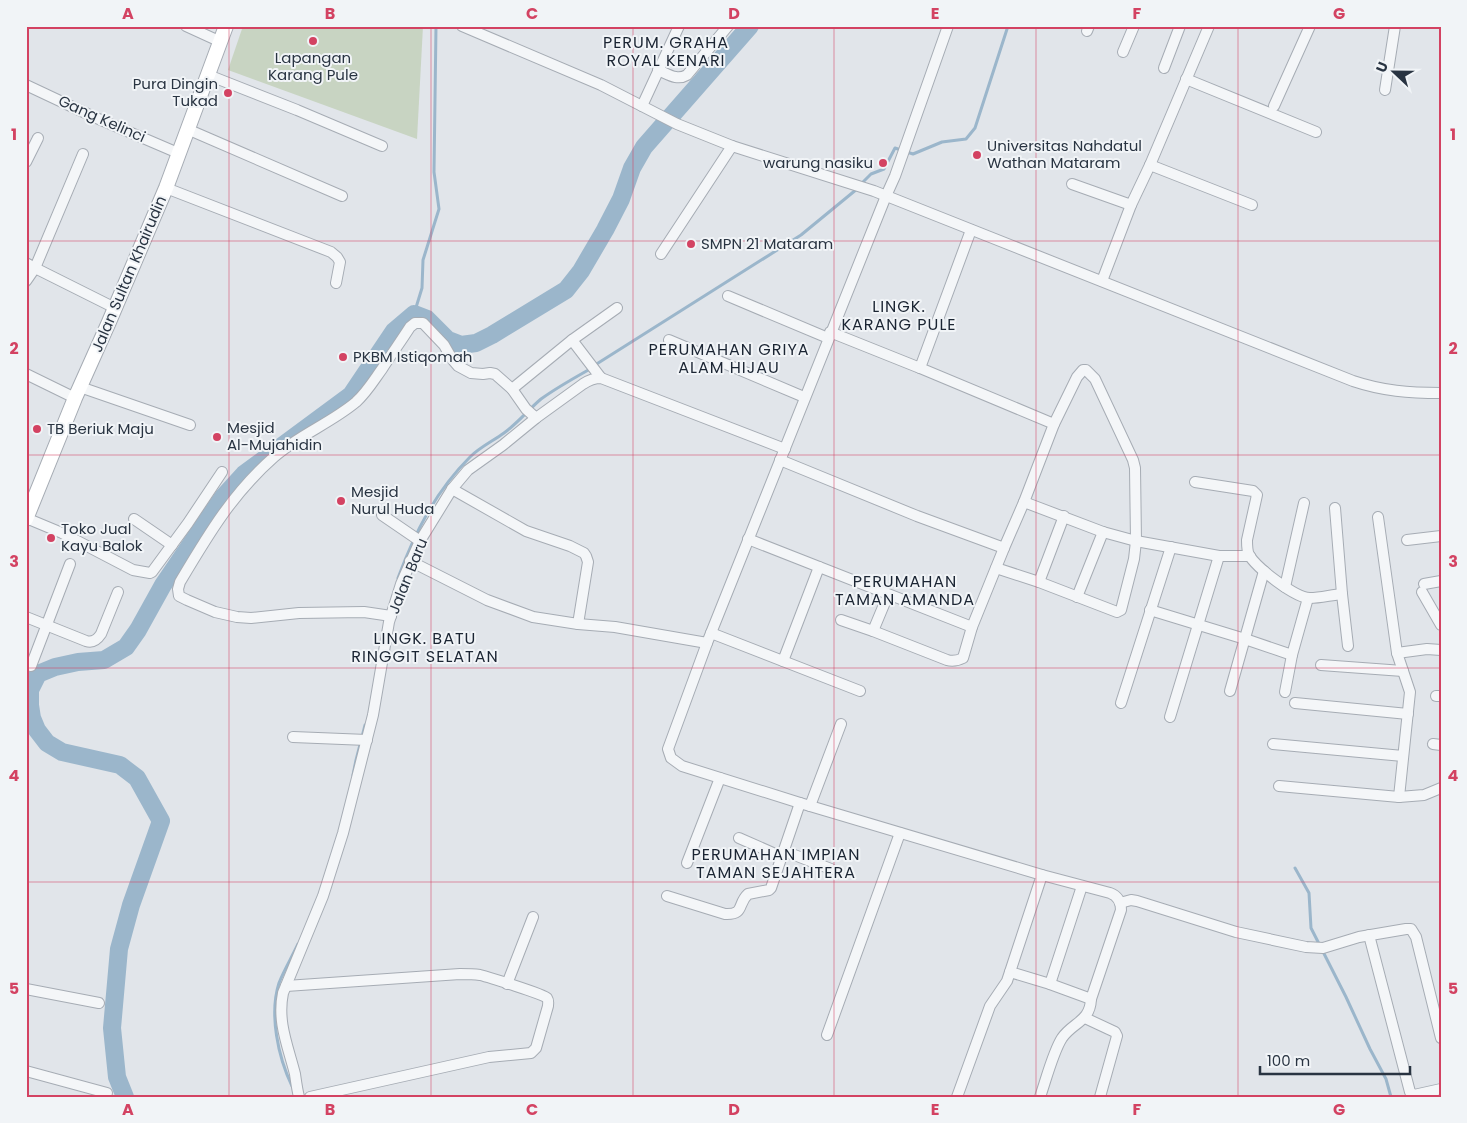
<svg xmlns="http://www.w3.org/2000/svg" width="1467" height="1123" font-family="Poppins,sans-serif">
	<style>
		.green { fill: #c8d4c2 }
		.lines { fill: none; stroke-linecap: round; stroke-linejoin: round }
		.stream { stroke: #9bb6cb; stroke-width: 3 }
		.river { stroke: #9bb6cb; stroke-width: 18 }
		.street-casing { stroke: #a6acb4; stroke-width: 12 }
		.secondary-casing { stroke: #a6acb4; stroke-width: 16 }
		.street { stroke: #f4f6f8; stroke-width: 10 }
		.secondary { stroke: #fff; stroke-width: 14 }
		.grid { fill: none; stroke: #d34262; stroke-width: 1; stroke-opacity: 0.55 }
		.poi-dot { fill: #d34262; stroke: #f1f4f7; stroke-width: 2 }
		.labels { text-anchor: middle; stroke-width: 4; stroke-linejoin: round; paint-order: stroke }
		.poi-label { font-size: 15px; fill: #293442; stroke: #f1f4f7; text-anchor: start }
		.street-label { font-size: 15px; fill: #293442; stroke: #f1f4f7 }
		.neighbourhood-label { font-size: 16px; letter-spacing: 1px; fill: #1b2533; stroke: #f1f4f7 }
		.neatline { fill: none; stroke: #d34262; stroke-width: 2 }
		.grid-label { font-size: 16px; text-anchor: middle; font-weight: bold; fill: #d34262 }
	</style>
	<rect width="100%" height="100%" fill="#e1e5ea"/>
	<!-- green -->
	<polygon class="green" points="243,26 423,26 417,139 228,70"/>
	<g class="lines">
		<!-- stream -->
		<g class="stream">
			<polyline points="861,184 871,174 884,169 895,148 913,154 942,142 966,139 975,128 1008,26"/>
			<polyline points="414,314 422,288 423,260 439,209 434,172 436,26"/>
			<polyline points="595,365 801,235 857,189"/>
			<path d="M398,578C415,532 435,492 470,457C480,447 493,441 504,433C518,423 528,410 541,399C556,388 574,378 590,369"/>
			<polyline points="353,775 356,760 365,725"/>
			<polyline points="1295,868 1309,893 1311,928 1346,997 1370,1049 1386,1079 1391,1097"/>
			<path d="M292,1086C278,1057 269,1014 279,983C284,970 292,957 298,944"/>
		</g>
		<!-- river -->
		<polyline class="river" points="125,1097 117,1077 112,1028 119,949 131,905 161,821 137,778 120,765 62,752 47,743 37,730 32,718 30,705 30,690 38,674 55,667 78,662 104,660 126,647 138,630 163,585 223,497 244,474 351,395 394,331 414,314 427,319 448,340 461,345 476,343 492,335 566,290 581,271 605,230 621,199 632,168 644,147 750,26"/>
		<!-- street casing -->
		<g class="street-casing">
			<g id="street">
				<polyline points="186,26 221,42"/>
				<path d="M462,26L601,85L677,124L732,146L874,191L1353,381C1383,391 1409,393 1441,393"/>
				<path d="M948,26L895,176L886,196L707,643L668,749L671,758L682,766L800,803L1042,875L1110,893C1118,896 1121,902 1121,910L1091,999C1090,1022 1073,1022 1062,1038C1053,1052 1046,1080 1040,1097"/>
				<polyline points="1087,31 1089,26"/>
				<polyline points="1123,52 1134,26"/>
				<polyline points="1164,68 1180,26"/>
				<path d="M658,70C668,74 677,81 687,75L728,26"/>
				<polyline points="208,75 297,110 382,146"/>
				<polyline points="1186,79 1316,132"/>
				<polyline points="26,85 94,117 178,153"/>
				<polyline points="1385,90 1395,26"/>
				<polyline points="642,106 679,26"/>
				<polyline points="1274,106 1310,26"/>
				<polyline points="187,129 342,196"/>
				<polyline points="26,162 38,138"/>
				<polyline points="1150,165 1252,205"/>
				<polyline points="1072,184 1131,205"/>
				<polyline points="166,188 331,252 337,257 340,262 336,283"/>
				<polyline points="971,230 920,368 1054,424"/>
				<polyline points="661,254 732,146"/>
				<polyline points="26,263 35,268 115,308"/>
				<polyline points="26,281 35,268 83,154"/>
				<polyline points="1102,281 1131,205 1150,165 1209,26"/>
				<polyline points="728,296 828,338"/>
				<polyline points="830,332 920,368"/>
				<polyline points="572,340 617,308"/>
				<polyline points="669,340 804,397"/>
				<polyline points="26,374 75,398"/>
				<polyline points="80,387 190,425"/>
				<polyline points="512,389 572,340 601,378"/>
				<polyline points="780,460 917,516 1004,548 1024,502 1054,424 1077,377 1083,370 1086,370 1095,379 1133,460 1135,468 1136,541 1134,559 1121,610 1117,612 1039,582 996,568"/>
				<path d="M1195,482L1253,491L1257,495L1247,540C1247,545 1247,551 1249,555C1257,568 1295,598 1310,598C1320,598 1331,595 1342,594"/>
				<polyline points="452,489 526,531 570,546 584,553 586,556 588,562 578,624"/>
				<polyline points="1024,502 1103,532 1136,541 1219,556 1250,556"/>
				<polyline points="1335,508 1342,594 1348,646"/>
				<polyline points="382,515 420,541"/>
				<polyline points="1378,517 1397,653 1410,692 1399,797"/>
				<polyline points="26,518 62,533 133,570 150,573 152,572 188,523 222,472"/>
				<polyline points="134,519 172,545"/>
				<polyline points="748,539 972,627"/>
				<polyline points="1407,540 1441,536"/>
				<polyline points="410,561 487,600 533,617 578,624 615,627 707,643"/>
				<polyline points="1039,582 1064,516"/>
				<polyline points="1424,584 1441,581"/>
				<polyline points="1285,587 1304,503"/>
				<polyline points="1422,592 1441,625"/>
				<path d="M888,595L873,631L947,660C953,662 957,661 963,658L972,627L1004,548"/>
				<polyline points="1077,597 1103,532"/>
				<polyline points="1150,610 1245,639 1292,655"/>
				<path d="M391,616L364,612L299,613L251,618L237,617L215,612L187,600L179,596L178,589L180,582C208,535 232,494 274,457C299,435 331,423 356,402C367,392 374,380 382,369C391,355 401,341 410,327L415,323H423L444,345L452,359L458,366L471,373L483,374L490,373L495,374L512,389L526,409L536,418"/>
				<path d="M26,617L86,641C92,643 97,640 101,634L118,592"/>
				<polyline points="841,620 873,631"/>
				<polyline points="711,633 860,691"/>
				<polyline points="1397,653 1427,649 1441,650"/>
				<polyline points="783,661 819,567"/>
				<polyline points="1321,665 1403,671"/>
				<polyline points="31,666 70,564"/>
				<polyline points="1230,691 1264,571"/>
				<polyline points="1285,692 1292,655 1308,598"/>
				<polyline points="1436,696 1441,696"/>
				<polyline points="1121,703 1171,547"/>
				<polyline points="1295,703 1408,714"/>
				<polyline points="1170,717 1219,556"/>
				<polyline points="293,737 367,740"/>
				<polyline points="1273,744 1403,756"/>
				<polyline points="1433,744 1441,745"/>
				<polyline points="1279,786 1399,797 1424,795 1441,788"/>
				<polyline points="810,806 841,724"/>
				<polyline points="739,838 782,857"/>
				<polyline points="784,851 831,869"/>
				<polyline points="687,863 720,778"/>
				<path d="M667,896L725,914C745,915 737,904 748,894L769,890L771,888L800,803"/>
				<polyline points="1120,903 1131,900 1137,901 1236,932 1306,947 1323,948 1359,937 1406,929 1411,929 1416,937 1441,1038"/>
				<polyline points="1369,935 1410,1092 1414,1095 1441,1089"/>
				<polyline points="1010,972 1050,984 1091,999"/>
				<polyline points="507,984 533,917"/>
				<polyline points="1050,984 1082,886"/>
				<path d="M286,986L460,974C466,974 473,974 480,975C488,977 543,994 547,998C549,1001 548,1003 548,1006L536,1048L531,1053L489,1057L310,1097"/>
				<polyline points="26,989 99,1003"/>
				<polyline points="1085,1018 1115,1032 1117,1036 1100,1097"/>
				<polyline points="827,1035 900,833"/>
				<polyline points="26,1071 107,1093"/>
				<path d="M299,1097C297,1089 296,1081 295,1074C288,1046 277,1022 283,993L323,896L343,833L373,715L389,622L401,584L420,541L452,489L468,470L503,445L536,418L583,384C589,380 594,378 601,378L785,449"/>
				<polyline points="957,1097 990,1006 1007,981 1042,875"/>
			</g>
		</g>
		<!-- secondary casing -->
		<g class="secondary-casing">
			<polyline id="secondary" points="26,519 75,398 109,322 166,188 226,26"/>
		</g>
		<!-- street -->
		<use href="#street" class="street"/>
		<!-- secondary -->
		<use href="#secondary" class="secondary"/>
	</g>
	<!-- grid -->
	<path class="grid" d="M229,26V1097M431,26V1097M633,26V1097M834,26V1097M1036,26V1097M1238,26V1097M26,241H1441M26,455H1441M26,668H1441M26,882H1441"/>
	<!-- markers -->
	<g class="poi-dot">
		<circle cx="313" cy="41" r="5"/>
		<circle cx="228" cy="93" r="5"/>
		<circle cx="977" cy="155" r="5"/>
		<circle cx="883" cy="163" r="5"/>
		<circle cx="691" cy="244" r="5"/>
		<circle cx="343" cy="357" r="5"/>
		<circle cx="37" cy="429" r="5"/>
		<circle cx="217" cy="437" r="5"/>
		<circle cx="341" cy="501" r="5"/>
		<circle cx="51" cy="538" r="5"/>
	</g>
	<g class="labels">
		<!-- poi labels -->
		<g class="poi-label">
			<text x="313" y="63" text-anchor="middle">Lapangan<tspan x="313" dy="17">Karang Pule</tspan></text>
			<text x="218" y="89" text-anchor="end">Pura Dingin<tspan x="218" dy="17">Tukad</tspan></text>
			<text x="987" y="151">Universitas Nahdatul<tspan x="987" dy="17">Wathan Mataram</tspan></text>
			<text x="873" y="168" text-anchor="end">warung nasiku</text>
			<text x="701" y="249">SMPN 21 Mataram</text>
			<text x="353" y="362">PKBM Istiqomah</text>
			<text x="227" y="433">Mesjid<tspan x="227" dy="17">Al-Mujahidin</tspan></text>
			<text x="47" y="434">TB Beriuk Maju</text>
			<text x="351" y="497">Mesjid<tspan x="351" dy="17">Nurul Huda</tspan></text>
			<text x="61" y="534">Toko Jual<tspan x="61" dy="17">Kayu Balok</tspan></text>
		</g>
		<!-- street labels -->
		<g class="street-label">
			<text transform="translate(102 119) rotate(24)" y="5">Gang Kelinci</text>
			<text transform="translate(129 274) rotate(-67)" y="5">Jalan Sultan Khairudin</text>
			<text transform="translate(408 576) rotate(-68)" y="5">Jalan Baru</text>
		</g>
		<!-- neighbourhood labels -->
		<g class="neighbourhood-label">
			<text x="666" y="48">PERUM. GRAHA<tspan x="666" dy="18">ROYAL KENARI</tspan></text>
			<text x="899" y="312">LINGK.<tspan x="899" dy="18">KARANG PULE</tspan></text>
			<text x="729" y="355">PERUMAHAN GRIYA<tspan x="729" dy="18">ALAM HIJAU</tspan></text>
			<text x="905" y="587">PERUMAHAN<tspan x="905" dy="18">TAMAN AMANDA</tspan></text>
			<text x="425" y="644">LINGK. BATU<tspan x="425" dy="18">RINGGIT SELATAN</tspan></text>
			<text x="776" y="860">PERUMAHAN IMPIAN<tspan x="776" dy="18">TAMAN SEJAHTERA</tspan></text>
		</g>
	</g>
	<!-- border -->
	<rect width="1467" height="1123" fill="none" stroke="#f1f4f7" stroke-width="55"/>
	<!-- north arrow -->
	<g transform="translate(1394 72) rotate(292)" stroke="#f1f4f7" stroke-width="4" paint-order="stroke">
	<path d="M0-4L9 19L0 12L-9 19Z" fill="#293442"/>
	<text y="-8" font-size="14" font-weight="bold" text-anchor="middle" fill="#293442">U</text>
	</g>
	<!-- scale -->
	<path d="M1260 1066v8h150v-8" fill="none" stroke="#293442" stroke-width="2.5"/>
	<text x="1267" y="1066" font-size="15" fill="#293442" stroke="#f1f4f7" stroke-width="4" paint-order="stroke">100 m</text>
	<rect x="28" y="28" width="1412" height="1068" class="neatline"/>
	<g class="grid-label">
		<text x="128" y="19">A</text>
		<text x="330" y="19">B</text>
		<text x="532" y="19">C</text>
		<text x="734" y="19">D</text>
		<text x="935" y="19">E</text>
		<text x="1137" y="19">F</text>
		<text x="1339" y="19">G</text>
		<text x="14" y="140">1</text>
		<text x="1453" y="140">1</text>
		<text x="14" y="354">2</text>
		<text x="1453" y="354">2</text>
		<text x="14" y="567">3</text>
		<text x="1453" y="567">3</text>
		<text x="14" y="781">4</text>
		<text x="1453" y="781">4</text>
		<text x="14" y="994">5</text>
		<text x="1453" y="994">5</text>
		<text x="128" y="1115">A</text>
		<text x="330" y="1115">B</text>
		<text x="532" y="1115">C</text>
		<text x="734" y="1115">D</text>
		<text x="935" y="1115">E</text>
		<text x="1137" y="1115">F</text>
		<text x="1339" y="1115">G</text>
	</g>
</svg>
